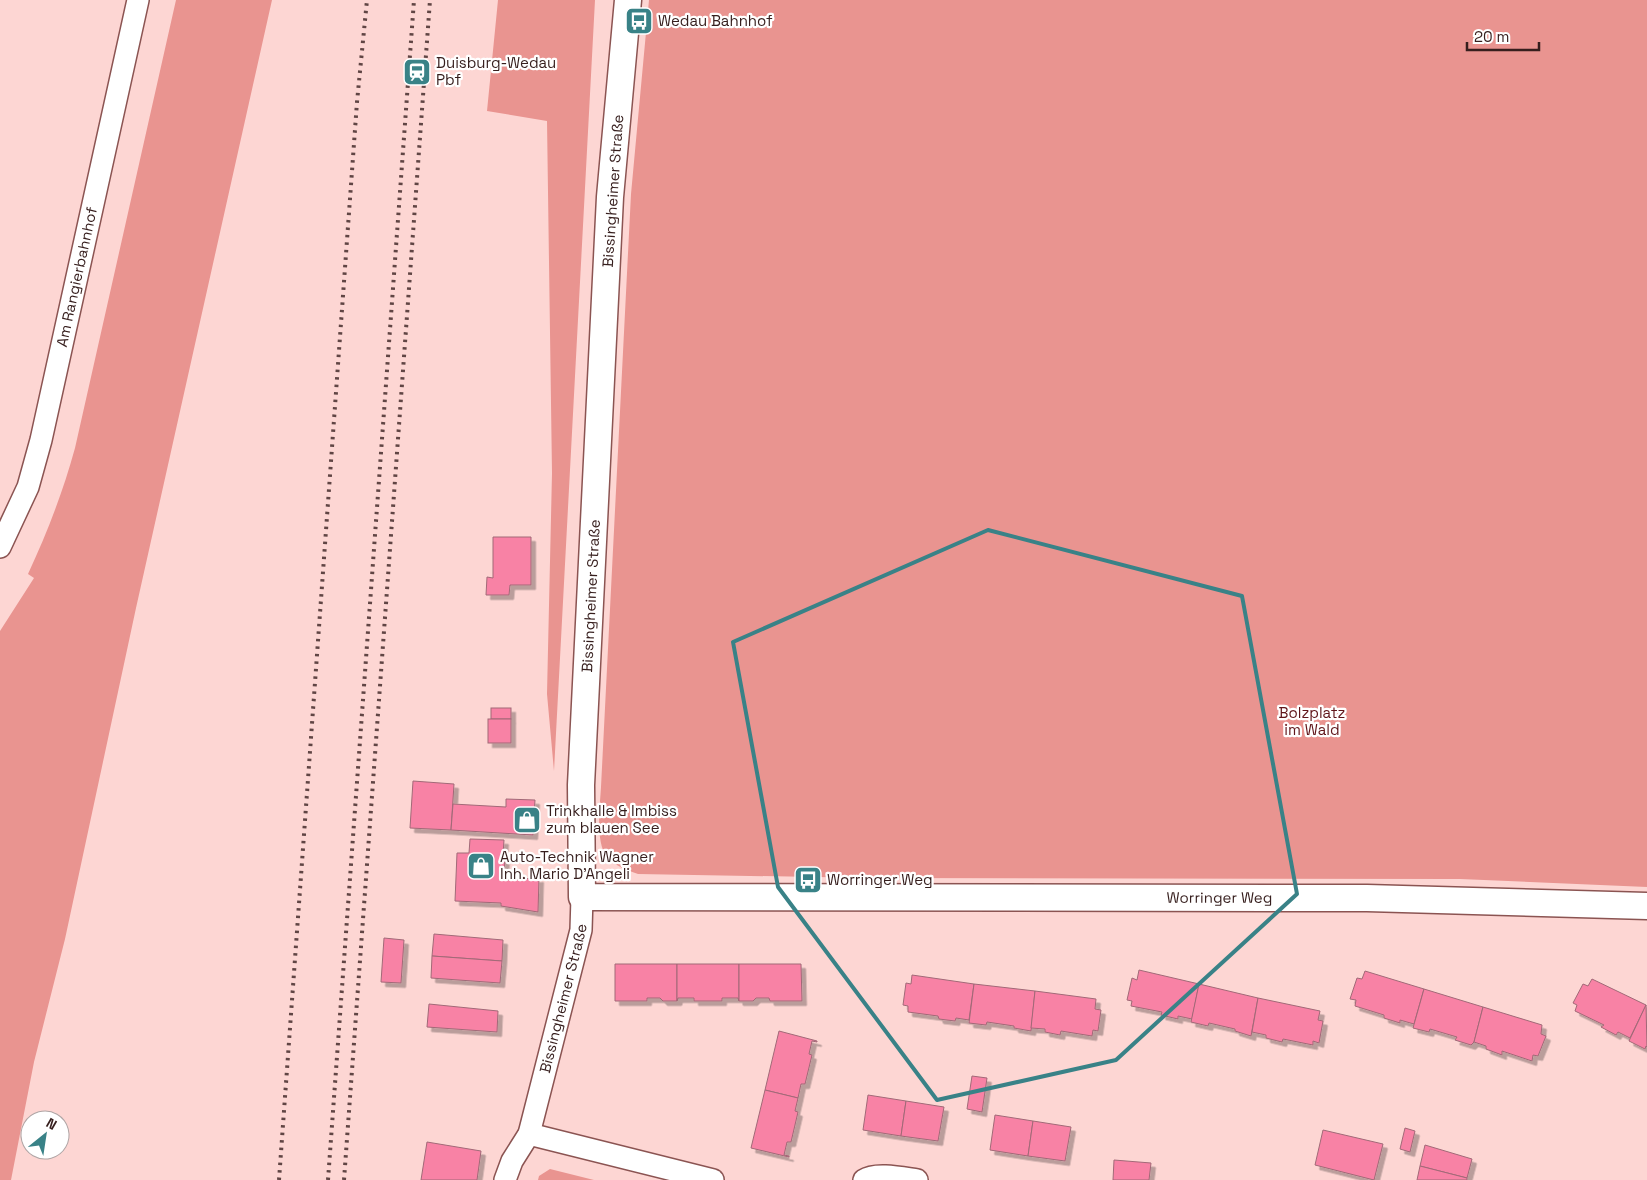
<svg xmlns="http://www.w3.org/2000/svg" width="1647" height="1180" font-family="'Space Grotesk',sans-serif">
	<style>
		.green { fill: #e99490 }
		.building { fill: #f882a5; stroke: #a16977; filter: url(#shadow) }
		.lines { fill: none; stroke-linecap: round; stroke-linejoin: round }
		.minor-casing { stroke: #8b5452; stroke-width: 24 }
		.tertiary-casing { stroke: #8b5452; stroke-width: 29 }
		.minor { stroke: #fff; stroke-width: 21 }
		.tertiary { stroke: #fff; stroke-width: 26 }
		.rail { stroke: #604544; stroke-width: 4; stroke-dasharray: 2.5 5; stroke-linecap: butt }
		.marked { fill: none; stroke: #398287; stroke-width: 4; stroke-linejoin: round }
		.labels { text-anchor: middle; stroke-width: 4.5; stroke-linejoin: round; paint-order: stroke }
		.poi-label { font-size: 15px; fill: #361e1d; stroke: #fff; text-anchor: start }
		.street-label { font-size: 15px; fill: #361e1d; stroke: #fff }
		.park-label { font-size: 15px; fill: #60151a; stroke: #fff }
	</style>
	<defs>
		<filter id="shadow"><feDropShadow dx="4.5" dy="4.5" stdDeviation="0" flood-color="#0004"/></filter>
	</defs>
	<rect width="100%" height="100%" fill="#fdd6d3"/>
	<!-- green -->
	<g class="green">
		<path d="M176,0H272L136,608L65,939L34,1062L11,1180H0V631L34,578L28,574C47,533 63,492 75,448Z"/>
		<polygon points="498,0 595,0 554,771 547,694 552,473 547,121 487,111"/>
		<path d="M649,0H1647V887L1460,879L872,878L638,874C627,870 615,866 607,857C595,842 600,806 601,787L631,194Z"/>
		<polygon points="550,1169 594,1180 538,1180 539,1176"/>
	</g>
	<!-- building -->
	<g class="building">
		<polygon points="493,537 531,537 531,585 510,585 509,595 486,595 487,577 493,578"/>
		<rect x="491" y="708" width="20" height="11"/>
		<rect x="488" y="719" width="23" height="24"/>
		<polygon points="413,781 454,784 451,830 410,828"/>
		<polygon points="506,799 535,800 533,835 451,830 453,804 506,807"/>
		<polygon points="470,839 504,840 503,855 505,855 504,880 539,878 538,912 501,906 501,903 455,901 457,853 469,853"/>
		<polygon points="434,934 503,940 502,961 432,956"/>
		<polygon points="384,938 404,940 401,983 381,982"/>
		<polygon points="432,956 502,961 500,983 431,978"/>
		<polygon points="615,964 677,964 677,1001 663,1001 660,998 647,998 647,1001 615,1001"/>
		<polygon points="677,964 739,964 739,1001 738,998 722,998 722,1001 694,1001 694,998 678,998 677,1001"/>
		<polygon points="739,964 801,964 802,1001 770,1001 769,998 756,998 753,1001 739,1001"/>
		<polygon points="1139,970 1199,984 1192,1019 1178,1016 1178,1019 1161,1015 1162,1012 1131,1006 1132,1001 1127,1000 1132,978 1137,980"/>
		<polygon points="1365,971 1424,989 1414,1024 1400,1020 1400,1023 1384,1018 1384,1015 1355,1006 1356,1000 1350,999 1357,978 1362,979"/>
		<polygon points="912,975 974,984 969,1020 956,1018 955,1021 939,1019 938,1016 908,1012 908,1006 903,1005 906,983 911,984"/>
		<polygon points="1592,979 1646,1005 1630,1038 1618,1032 1616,1035 1601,1027 1604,1025 1575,1011 1577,1005 1573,1003 1583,984 1588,986"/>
		<polygon points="974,984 1035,991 1031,1031 1014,1028 1014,1026 987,1022 986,1025 969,1023"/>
		<polygon points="1199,984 1258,998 1251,1036 1235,1031 1235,1029 1209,1023 1208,1026 1191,1022"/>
		<polygon points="1424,989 1483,1007 1474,1042 1471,1045 1455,1040 1457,1037 1430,1029 1429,1032 1413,1028"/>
		<polygon points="1035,991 1096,999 1095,1009 1101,1010 1098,1031 1093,1030 1092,1036 1061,1031 1060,1035 1045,1032 1045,1029 1031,1028"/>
		<polygon points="1258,998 1320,1011 1318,1020 1323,1021 1319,1043 1313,1041 1313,1045 1283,1039 1282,1042 1266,1038 1266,1035 1252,1032"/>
		<polygon points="429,1004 498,1011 497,1032 427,1027"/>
		<polygon points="1646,1005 1647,1047 1646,1046 1645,1049 1629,1041"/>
		<polygon points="1483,1007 1542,1025 1541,1034 1546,1036 1538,1056 1533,1055 1532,1061 1502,1051 1502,1055 1486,1049 1486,1046 1474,1042"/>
		<polygon points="779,1031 817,1041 817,1042 812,1041 809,1054 812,1055 805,1084 801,1084 798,1098 765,1090"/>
		<polygon points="972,1076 987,1078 982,1112 967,1109"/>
		<polygon points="765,1090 798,1098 795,1111 798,1112 791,1142 787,1142 784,1155 789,1156 789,1157 751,1148"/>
		<polygon points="868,1095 906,1101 901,1136 863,1130"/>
		<polygon points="906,1101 944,1107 938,1141 901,1136"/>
		<polygon points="995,1115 1033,1121 1028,1156 990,1150"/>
		<polygon points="1033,1121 1071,1127 1065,1161 1028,1156"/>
		<polygon points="1405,1128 1415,1131 1410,1152 1400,1149"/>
		<polygon points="1323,1130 1383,1144 1374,1180 1315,1165"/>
		<polygon points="427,1142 481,1151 477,1180 421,1180"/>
		<polygon points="1425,1145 1472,1159 1467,1178 1420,1166"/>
		<polygon points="1114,1160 1151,1163 1149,1180 1113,1180"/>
		<polygon points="1420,1166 1467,1178 1467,1180 1417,1180"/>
	</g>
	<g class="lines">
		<!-- minor casing -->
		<g class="minor-casing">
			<g id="minor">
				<path id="s1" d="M0,547L28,487L41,440L138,0"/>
				<polyline points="529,1134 713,1180"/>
				<path id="s2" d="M505,1180L512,1161L529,1134L581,930L582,897"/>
				<path d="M864,1180C876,1172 903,1178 917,1180"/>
			</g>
		</g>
		<!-- tertiary casing -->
		<g class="tertiary-casing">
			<g id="tertiary">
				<path id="s3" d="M628,0L610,197L581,785L582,897L1367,898L1647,906"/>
			</g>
		</g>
		<!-- minor -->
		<use href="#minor" class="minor"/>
		<!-- tertiary -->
		<use href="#tertiary" class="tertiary"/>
		<!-- rail -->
		<g class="rail">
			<polyline points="279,1180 357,102 367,0"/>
			<polyline points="328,1180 414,0"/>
			<polyline points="344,1180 430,0"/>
		</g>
	</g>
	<!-- marked area -->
	<path class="marked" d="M988,530L1242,596L1297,894L1116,1060L937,1100L778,887L733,642Z"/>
	<!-- icons -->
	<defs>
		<g id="bus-square" transform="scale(1.4375)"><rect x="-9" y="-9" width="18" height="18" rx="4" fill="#398287" stroke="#fff"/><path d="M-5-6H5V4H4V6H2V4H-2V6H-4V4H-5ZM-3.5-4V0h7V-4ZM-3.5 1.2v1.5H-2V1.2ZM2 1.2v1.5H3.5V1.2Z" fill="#fff"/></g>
		<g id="station-square" transform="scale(1.4375)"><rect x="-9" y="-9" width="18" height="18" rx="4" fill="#398287" stroke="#fff"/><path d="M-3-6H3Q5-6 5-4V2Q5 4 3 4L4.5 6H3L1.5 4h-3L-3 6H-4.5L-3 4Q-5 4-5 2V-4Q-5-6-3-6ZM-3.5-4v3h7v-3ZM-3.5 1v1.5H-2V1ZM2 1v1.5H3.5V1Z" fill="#fff"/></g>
		<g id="shop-square" transform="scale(1.4375)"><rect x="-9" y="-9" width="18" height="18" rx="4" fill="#398287" stroke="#fff"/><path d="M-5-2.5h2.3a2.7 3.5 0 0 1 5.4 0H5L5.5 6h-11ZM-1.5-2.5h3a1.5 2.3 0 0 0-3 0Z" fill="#fff"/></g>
	</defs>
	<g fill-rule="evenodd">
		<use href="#bus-square" x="639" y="21"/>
		<use href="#station-square" x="417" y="72"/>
		<use href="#shop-square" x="527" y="820"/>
		<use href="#shop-square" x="481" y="866"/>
		<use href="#bus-square" x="808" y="880"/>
	</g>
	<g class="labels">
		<!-- poi labels -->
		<g class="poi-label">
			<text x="658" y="26">Wedau Bahnhof</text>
			<text x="436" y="68">Duisburg-Wedau<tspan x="436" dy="17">Pbf</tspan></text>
			<text x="546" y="816">Trinkhalle &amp; Imbiss<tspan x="546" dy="17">zum blauen See</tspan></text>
			<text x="500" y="862">Auto-Technik Wagner<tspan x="500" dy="17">Inh. Mario D'Angeli</tspan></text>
			<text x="827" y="885">Worringer Weg</text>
		</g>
		<!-- street labels -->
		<g class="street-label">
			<text transform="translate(613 191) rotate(-86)" y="5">Bissingheimer Straße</text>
			<text dy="5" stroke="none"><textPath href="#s1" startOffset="282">Am Rangierbahnhof</textPath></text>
			<text transform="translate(591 596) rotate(-87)" y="5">Bissingheimer Straße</text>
			<text dy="5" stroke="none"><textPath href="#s3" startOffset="1536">Worringer Weg</textPath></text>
			<text dy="5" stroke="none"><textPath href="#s2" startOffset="192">Bissingheimer Straße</textPath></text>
		</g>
		<!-- park labels -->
		<g class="park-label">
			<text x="1312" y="718">Bolzplatz<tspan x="1312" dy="17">im Wald</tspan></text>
		</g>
	</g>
	<!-- north arrow -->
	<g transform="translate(45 1135) rotate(30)"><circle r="24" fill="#ffffff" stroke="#afa5a5"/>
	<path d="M0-4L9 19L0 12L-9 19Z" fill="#398287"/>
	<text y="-8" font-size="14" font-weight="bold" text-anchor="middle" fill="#361e1d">N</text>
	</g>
	<!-- scale -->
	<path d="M1467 42v8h72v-8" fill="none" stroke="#361e1d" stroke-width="2.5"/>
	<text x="1474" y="42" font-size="15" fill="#361e1d" stroke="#ffffff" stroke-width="4" paint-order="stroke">20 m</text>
</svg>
